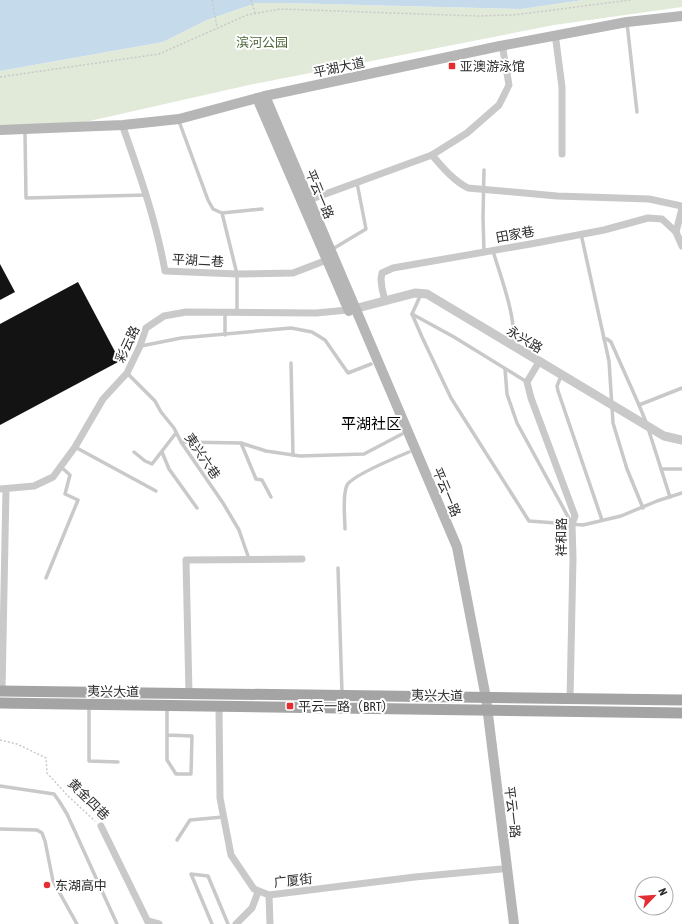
<svg xmlns="http://www.w3.org/2000/svg" width="682" height="924" font-family="'Asap Condensed','Noto Sans SC',sans-serif">
	<style>
		.green { fill: #e1ead9 }
		.water { fill: #c5daea }
		.building { fill: #131313 }
		.lines { fill: none; stroke-linecap: round; stroke-linejoin: round }
		.path { stroke: #c9c9c9; stroke-width: 1.5; stroke-dasharray: 2 2; stroke-linecap: butt }
		.service { stroke: #c9c9c9; stroke-width: 3.5 }
		.minor { stroke: #c9c9c9; stroke-width: 7 }
		.tertiary { stroke: #c9c9c9; stroke-width: 9 }
		.secondary { stroke: #b6b6b6; stroke-width: 10 }
		.primary { stroke: #a4a4a4; stroke-width: 11 }
		.poi-dot { fill: #e32d31; stroke: #fff; stroke-width: 1.5 }
		.labels { text-anchor: middle; stroke-width: 4; stroke-linejoin: round; paint-order: stroke }
		.park-label { font-size: 13px; fill: #4d673a; stroke: #fff }
		.poi-label { font-size: 13px; fill: #2c2c2c; stroke: #fff; text-anchor: start }
		.street-label { font-size: 13px; fill: #2c2c2c; stroke: #fff }
		.quarter-label { font-size: 15px; fill: #000; stroke: #fff }
	</style>
	<rect width="100%" height="100%" fill="#fff"/>
	<!-- green -->
	<polygon class="green" points="583,0 682,0 682,7 554,25 249,85 85,122 0,126 0,71 163,42 207,20 256,3 285,3 521,9"/>
	<!-- water -->
	<polygon class="water" points="0,0 583,0 521,9 285,3 256,3 207,20 163,42 0,71"/>
	<!-- building -->
	<g class="building">
		<polygon points="0,264 15,292 0,300"/>
		<polygon points="78,282 120,361 0,425 0,324"/>
	</g>
	<g class="lines">
		<!-- path -->
		<g class="path">
			<polyline points="212,0 217,27"/>
			<polyline points="251,0 255,13"/>
			<polyline points="0,77 159,54 247,15 280,9 477,16 513,15 631,0"/>
			<polyline points="0,740 17,744 46,758 47,773 68,796 95,821"/>
		</g>
		<!-- service -->
		<g class="service">
			<polyline points="627,23 637,112"/>
			<polyline points="180,124 208,200 213,209 222,213 262,209"/>
			<polyline points="25,133 26,198 147,195"/>
			<polyline points="222,213 237,274 237,313"/>
			<polyline points="581,234 609,361 613,423 627,469 643,508"/>
			<polyline points="331,250 366,229 357,183"/>
			<path d="M493,251C502,281 515,313 514,345"/>
			<polyline points="484,252 483,218 484,170"/>
			<polyline points="421,294 412,314 422,337 451,398 529,521 583,525 621,516 657,501 682,493"/>
			<polyline points="412,314 454,337 527,382"/>
			<polyline points="225,335 225,312"/>
			<polyline points="604,339 607,339 611,342 639,405"/>
			<polyline points="141,346 181,338 291,328 312,332 325,340 348,373 371,364"/>
			<polyline points="291,363 293,455"/>
			<polyline points="505,369 507,394 517,423 572,524"/>
			<polyline points="127,373 155,401 161,412 174,428 181,442 223,503 239,530 249,559"/>
			<polyline points="561,376 557,386 558,391 602,520"/>
			<polyline points="646,422 639,405 682,388"/>
			<polyline points="648,428 670,497"/>
			<polyline points="181,442 241,443 266,451 300,456 364,454 402,434"/>
			<polyline points="241,443 256,479 262,480 271,497"/>
			<polyline points="75,447 156,491"/>
			<polyline points="134,452 145,461 152,464 176,433"/>
			<polyline points="162,452 169,469 197,508"/>
			<polyline points="661,469 682,469"/>
			<path d="M345,529C345,517 342,496 347,485C352,476 397,457 409,452"/>
			<polyline points="338,568 342,693"/>
			<polyline points="46,578 78,500 65,494 70,475 61,467"/>
			<polyline points="89,706 89,761 118,762"/>
			<polyline points="167,735 192,736 191,774 176,774 167,760 167,707"/>
			<polyline points="0,786 54,794 59,801 67,814 117,924"/>
			<polyline points="0,829 37,830 42,833 45,841 53,881 77,924"/>
			<polyline points="177,840 190,820 223,817"/>
			<polyline points="212,924 191,874 208,876 228,924"/>
		</g>
		<!-- minor -->
		<g class="minor">
			<polyline points="556,41 562,87 562,154"/>
			<path d="M124,130C141,178 156,221 165,271L237,274L293,273L327,260"/>
			<path d="M432,155C443,168 453,180 468,188L557,196L649,199L682,206"/>
			<polyline points="309,200 432,155 467,133 499,105 509,85 503,50"/>
			<polyline points="682,246 676,232 682,208"/>
			<polyline points="385,301 382,288 381,279 382,273 393,268 536,243 604,230 648,218 662,219 676,232"/>
			<polyline points="539,362 527,382 531,398 575,516 572,524 573,558 570,699"/>
			<polyline points="0,489 34,486 53,477 75,447 103,399 127,373 140,346 146,328 164,316 186,312 316,313 348,310"/>
			<polyline points="2,691 6,489"/>
			<polyline points="189,694 186,560 302,559"/>
			<polyline points="219,707 220,798 231,855 254,889 269,895 415,877 501,869"/>
			<polyline points="101,826 149,924"/>
			<polyline points="269,895 270,924"/>
			<polyline points="148,921 159,924"/>
			<polyline points="236,924 252,908 258,892"/>
		</g>
		<!-- tertiary -->
		<polyline class="tertiary" points="350,310 415,293 427,294 664,436 682,440"/>
		<!-- secondary -->
		<g class="secondary">
			<polyline points="265,96 457,547 486,698 514,924"/>
			<polyline points="257,98 349,311"/>
			<polyline points="0,130 123,125 179,119 265,96 500,46 627,22 682,16"/>
		</g>
		<!-- primary -->
		<g class="primary">
			<polyline points="0,691 682,700"/>
			<polyline points="0,703 682,713"/>
		</g>
	</g>
	<!-- markers -->
	<g class="poi-dot">
		<rect x="448" y="62" width="8" height="8" rx="2"/>
		<rect x="286" y="702" width="8" height="8" rx="2"/>
		<circle cx="47" cy="885" r="4"/>
	</g>
	<g class="labels">
		<!-- park labels -->
		<g class="park-label">
			<text x="262" y="47">滨河公园</text>
		</g>
		<!-- poi labels -->
		<g class="poi-label">
			<text x="460" y="71">亚澳游泳馆</text>
			<text x="298" y="711">平云一路（BRT）</text>
			<text x="55" y="890">东湖高中</text>
		</g>
		<!-- street labels -->
		<g class="street-label">
			<text transform="translate(339 67) rotate(-12)" y="5">平湖大道</text>
			<text transform="translate(320 194) rotate(67)" y="5">平云一路</text>
			<text transform="translate(515 234) rotate(-10)" y="5">田家巷</text>
			<text transform="translate(198 260) rotate(3)" y="5">平湖二巷</text>
			<text transform="translate(525 339) rotate(31)" y="5">永兴路</text>
			<text transform="translate(127 344) rotate(-65)" y="5">彩云路</text>
			<text transform="translate(203 456) rotate(56)" y="5">夷兴六巷</text>
			<text transform="translate(447 492) rotate(67)" y="5">平云一路</text>
			<text transform="translate(561 537) rotate(-90)" y="5">祥和路</text>
			<text transform="translate(113 691) rotate(1)" y="5">夷兴大道</text>
			<text transform="translate(437 695) rotate(1)" y="5">夷兴大道</text>
			<text transform="translate(89 799) rotate(45)" y="5">黄金四巷</text>
			<text transform="translate(513 812) rotate(83)" y="5">平云一路</text>
			<text transform="translate(293 880) rotate(-6)" y="5">广厦街</text>
		</g>
		<!-- quarter labels -->
		<g class="quarter-label">
			<text x="371" y="429">平湖社区</text>
		</g>
	</g>
	<!-- north arrow -->
	<g transform="translate(654 896) rotate(65)"><circle r="19" fill="#ffffff" stroke="#ababab"/>
	<path d="M0-3L7 15L0 10L-7 15Z" fill="#e32d31"/>
	<text y="-6" font-size="11" font-weight="bold" text-anchor="middle" fill="#2c2c2c">N</text>
	</g>
</svg>
